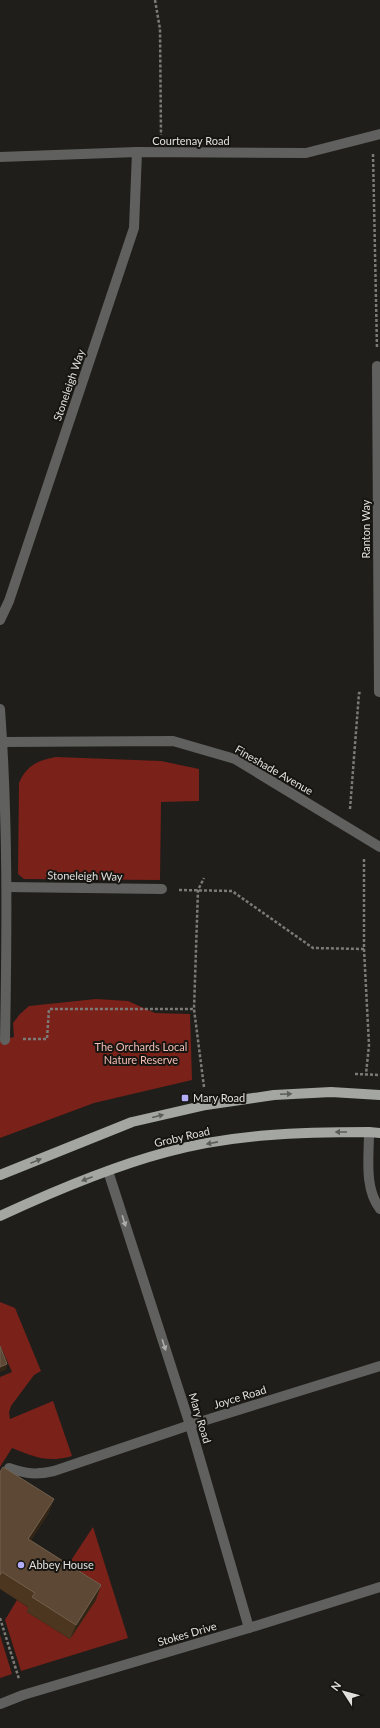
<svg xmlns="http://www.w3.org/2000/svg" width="380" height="1728" font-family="Lato,sans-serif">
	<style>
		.green { fill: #7a2119 }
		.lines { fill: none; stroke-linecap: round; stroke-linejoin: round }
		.path { stroke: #7b7a77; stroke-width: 2.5; stroke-dasharray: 3 2; stroke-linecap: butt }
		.minor { stroke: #60615f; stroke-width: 10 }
		.major { stroke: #a3a6a1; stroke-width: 10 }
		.wall { fill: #4c361f }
		.shaded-wall { fill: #332515 }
		.building { fill: #5c4834; stroke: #71604e }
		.oneway { fill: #5c5e59 }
		.oneway2 { fill: #adadab }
		.poi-dot { fill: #b2adf9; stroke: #161511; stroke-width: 1.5 }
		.labels { text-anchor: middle; stroke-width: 4; stroke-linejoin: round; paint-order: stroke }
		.street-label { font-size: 11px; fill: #e1e0dd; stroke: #161511 }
		.park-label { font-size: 11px; fill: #f2bdb4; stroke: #161511 }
		.poi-label { font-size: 11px; fill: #e1e0dd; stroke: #161511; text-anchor: start }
	</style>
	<rect width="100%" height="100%" fill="#1f1e1a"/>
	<!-- green -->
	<g class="green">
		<path d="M56,757L161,761L199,769V801L161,802L160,880L24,879L18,874L19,783C26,766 38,760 56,757Z"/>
		<polygon points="96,999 128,1001 155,1013 190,1014 192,1080 94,1103 0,1138 0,1040 14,1037 13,1023 20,1014 29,1006"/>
		<path d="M0,1302L15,1308L41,1371L34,1375L11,1406L9,1412L10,1419L53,1401L72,1456C48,1463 34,1457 12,1448L0,1467V1377L12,1372L0,1345Z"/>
		<polygon points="93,1527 128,1638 21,1671 5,1620 17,1600 29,1608 27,1612 70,1639 60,1577"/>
		<polygon points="0,1635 12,1674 0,1678"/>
	</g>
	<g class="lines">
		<!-- path -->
		<g class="path">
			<polyline points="155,0 160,29 161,135"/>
			<polyline points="373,154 377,349"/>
			<polyline points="350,809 359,693 361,693"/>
			<polyline points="179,890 232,891 313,948 364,949 364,857"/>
			<polyline points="364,949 369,1045 366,1074"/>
			<polyline points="23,1039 47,1039 49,1009 194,1009"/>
			<polyline points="355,1074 380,1075"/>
			<polyline points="204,1087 194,1009 198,890 204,878"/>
			<polyline points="0,1618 19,1679"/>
		</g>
		<!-- minor -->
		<g class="minor">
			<polyline points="0,157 137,152 306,153 380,134"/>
			<polyline points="377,366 379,692"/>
			<polyline points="0,620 9,601 134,228 137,152"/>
			<path d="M0,709C8,819 7,929 5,1040"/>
			<polyline points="3,742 173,741 235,759 380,847"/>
			<polyline points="7,887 162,889"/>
			<path d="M369,1132C369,1157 364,1188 380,1209"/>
			<polyline points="108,1171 190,1425 249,1628"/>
			<path d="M9,1468C27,1474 36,1475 54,1471L190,1425L380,1366"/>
			<polyline points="0,1704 23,1695 249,1628 380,1587"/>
		</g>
		<!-- major -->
		<g class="major">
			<polyline points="0,1175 132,1122 206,1105 274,1095 331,1092 380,1095"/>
			<path d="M0,1216C54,1191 110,1167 167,1152C233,1134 301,1132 369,1132L380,1133"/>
		</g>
	</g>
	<!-- wall -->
	<polygon class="wall" points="0,1472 54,1499 48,1514 31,1540 101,1585 96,1600 70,1639 27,1612 28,1607 0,1589"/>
	<!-- shaded-wall -->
	<g class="shaded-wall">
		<polygon points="7,1364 6,1370 0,1372 0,1367"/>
		<polygon points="54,1499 48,1514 23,1553 28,1539"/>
		<polygon points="101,1585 96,1600 70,1639 76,1625"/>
	</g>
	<!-- building -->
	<g class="building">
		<polygon points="0,1346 7,1364 0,1367"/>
		<polygon points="3,1467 54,1499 28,1539 101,1585 76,1625 32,1597 35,1593 2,1572 0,1575 0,1472"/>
	</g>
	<!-- one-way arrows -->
	<defs><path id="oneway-solid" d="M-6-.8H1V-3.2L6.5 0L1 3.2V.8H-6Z"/></defs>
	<g class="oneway">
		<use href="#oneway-solid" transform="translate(286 1094) rotate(-3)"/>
		<use href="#oneway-solid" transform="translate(158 1116) rotate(-14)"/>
		<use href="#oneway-solid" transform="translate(341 1132) rotate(180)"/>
		<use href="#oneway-solid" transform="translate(212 1143) rotate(169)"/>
		<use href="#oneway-solid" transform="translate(36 1161) rotate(-22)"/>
		<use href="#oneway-solid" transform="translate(87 1179) rotate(159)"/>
	</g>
	<g class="oneway2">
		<use href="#oneway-solid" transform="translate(124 1221) rotate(72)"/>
		<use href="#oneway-solid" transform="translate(164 1345) rotate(72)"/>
	</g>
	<!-- markers -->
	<g class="poi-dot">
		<rect x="181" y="1094" width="8" height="8" rx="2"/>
		<circle cx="21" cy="1565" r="4"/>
	</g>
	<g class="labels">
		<!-- street labels -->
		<g class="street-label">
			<text x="191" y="145">Courtenay Road</text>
			<text transform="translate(69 385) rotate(-71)" y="4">Stoneleigh Way</text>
			<text transform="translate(366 529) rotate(-90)" y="4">Ranton Way</text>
			<text transform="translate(274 770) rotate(30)" y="4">Fineshade Avenue</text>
			<text transform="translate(85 876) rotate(1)" y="4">Stoneleigh Way</text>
			<text transform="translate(182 1137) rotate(-13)" y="4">Groby Road</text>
			<text transform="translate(240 1397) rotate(-17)" y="4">Joyce Road</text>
			<text transform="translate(200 1418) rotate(73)" y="4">Mary Road</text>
			<text transform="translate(187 1634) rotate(-16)" y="4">Stokes Drive</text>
		</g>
		<!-- park labels -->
		<g class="park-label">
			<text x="141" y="1051">The Orchards Local<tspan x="141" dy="13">Nature Reserve</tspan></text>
		</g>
		<!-- poi labels -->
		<g class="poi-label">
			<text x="193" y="1102">Mary Road</text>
			<text x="29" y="1569">Abbey House</text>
		</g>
	</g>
	<!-- north arrow -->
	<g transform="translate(344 1692) rotate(306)" stroke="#161511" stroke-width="3" paint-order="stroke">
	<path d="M0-3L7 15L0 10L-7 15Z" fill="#e1e0dd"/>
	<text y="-6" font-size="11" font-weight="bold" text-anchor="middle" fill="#e1e0dd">N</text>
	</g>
</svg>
